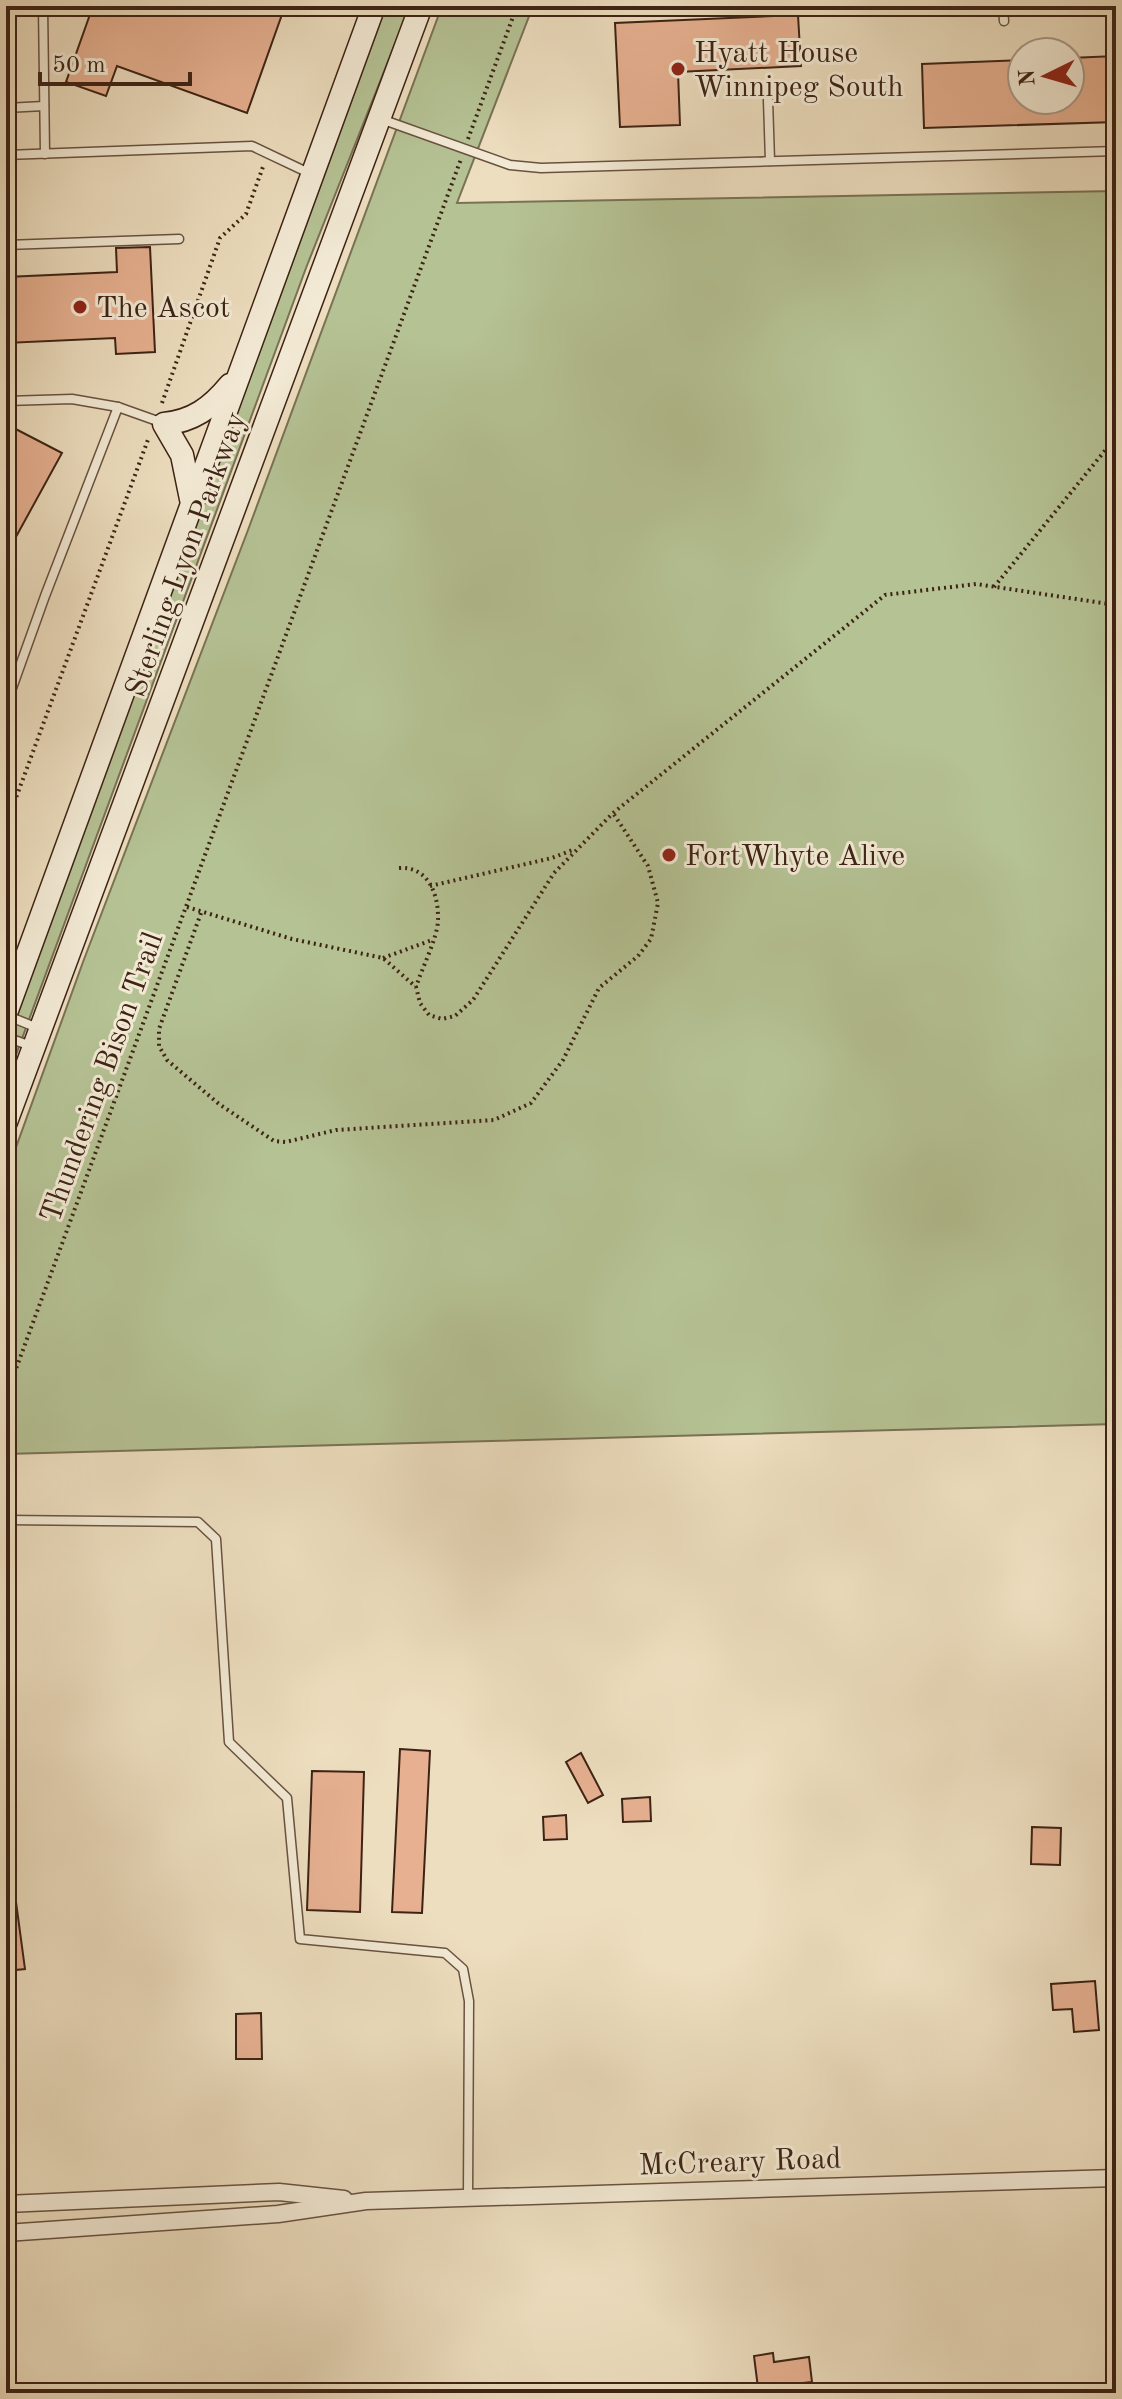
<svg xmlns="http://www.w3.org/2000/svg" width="1122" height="2399" font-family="'Old Standard TT',serif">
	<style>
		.green { fill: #b5c294; stroke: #797254; stroke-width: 2 }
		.building { fill: #e7b191; stroke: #3d2315; stroke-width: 2 }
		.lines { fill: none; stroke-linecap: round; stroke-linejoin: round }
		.lane-casing { stroke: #695240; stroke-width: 11 }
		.street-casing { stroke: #695240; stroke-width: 19 }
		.secondary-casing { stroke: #3d2315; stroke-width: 25 }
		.path { stroke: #3d2315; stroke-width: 4; stroke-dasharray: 2 4; stroke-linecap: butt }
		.lane { stroke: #f3ead5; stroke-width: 8 }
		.street { stroke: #f3ead5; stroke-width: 16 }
		.secondary { stroke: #f3ead5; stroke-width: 22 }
		.poi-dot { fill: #8f2418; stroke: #f3ead5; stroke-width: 3 }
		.labels { text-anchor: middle; stroke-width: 6; stroke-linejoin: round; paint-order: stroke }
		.poi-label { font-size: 30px; fill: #3d2315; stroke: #f3ead5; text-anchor: start }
		.street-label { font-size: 30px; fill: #3d2315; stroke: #f3ead5 }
	</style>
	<rect width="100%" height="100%" fill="#eddebf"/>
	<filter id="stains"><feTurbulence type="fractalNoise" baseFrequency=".0025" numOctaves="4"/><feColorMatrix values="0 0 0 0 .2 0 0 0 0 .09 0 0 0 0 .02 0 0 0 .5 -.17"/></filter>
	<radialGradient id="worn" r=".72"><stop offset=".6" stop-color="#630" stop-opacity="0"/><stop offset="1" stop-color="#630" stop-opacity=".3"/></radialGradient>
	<!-- green -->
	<g class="green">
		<polygon points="386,6 410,6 306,268 6,1082 6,1045"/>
		<polygon points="442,6 533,6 457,203 1116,191 1116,1424 6,1454 6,1175 83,962 248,530"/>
	</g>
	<!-- building -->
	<g class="building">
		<polygon points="93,6 285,6 247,113 117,66 106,96 66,82"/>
		<polygon points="798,15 801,66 678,72 680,125 620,127 615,23"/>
		<polygon points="1116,56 1116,122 924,128 922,64 1022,60 1022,100 1070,100 1070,58"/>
		<polygon points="150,247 155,352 116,354 115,338 6,343 6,277 117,272 116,248"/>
		<polygon points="6,424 62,453 6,555"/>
		<polygon points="400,1749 430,1751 422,1913 392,1912"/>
		<polygon points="581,1753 603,1795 588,1803 566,1762"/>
		<polygon points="312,1771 364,1772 360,1912 307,1910"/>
		<polygon points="650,1797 651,1821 623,1822 622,1799"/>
		<polygon points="566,1815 567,1839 544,1840 543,1817"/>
		<polygon points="1032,1827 1061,1828 1060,1865 1031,1864"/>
		<polygon points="16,1902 25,1969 6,1971 6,1903"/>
		<polygon points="1095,1981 1099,2030 1074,2032 1072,2009 1053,2010 1051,1984"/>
		<polygon points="261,2013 262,2059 236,2059 236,2014"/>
		<polygon points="773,2353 774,2362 809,2357 812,2382 758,2388 754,2356"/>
	</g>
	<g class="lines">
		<!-- lane casing -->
		<g class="lane-casing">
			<g id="lane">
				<polyline points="43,6 45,154"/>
				<polyline points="1003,6 1004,21"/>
				<polyline points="768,100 770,161"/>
				<polyline points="6,108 44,106"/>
				<polyline points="381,119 510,165 541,168 1116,151"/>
				<polyline points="6,155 252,146 311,174"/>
				<polyline points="6,245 179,239"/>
				<polyline points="6,401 72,399 118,407"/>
				<polyline points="6,705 45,596 118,407 163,423"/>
				<polyline points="8,1016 40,1029"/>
				<polyline points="6,1037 31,1046"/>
				<polyline points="6,1520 198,1522 216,1539 229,1742 287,1798 300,1939 445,1953 463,1969 469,2001 468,2197"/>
			</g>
		</g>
		<!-- street casing -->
		<g class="street-casing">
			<g id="street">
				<polyline points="6,2204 279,2192 344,2199"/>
				<polyline points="6,2233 278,2214 366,2201 1116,2178"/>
			</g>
		</g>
		<!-- secondary casing -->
		<g class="secondary-casing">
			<g id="secondary">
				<path d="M191,499L182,455L164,424C193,421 211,408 230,385"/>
				<polyline points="6,1013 374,6"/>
				<polyline points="6,1122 421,6"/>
			</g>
		</g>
		<!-- path -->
		<g class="path">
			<polyline points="468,139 517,6"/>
			<polyline points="162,403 220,238 246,214 264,164"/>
			<polyline points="994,587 1116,437"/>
			<polyline points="6,825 149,437"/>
			<path d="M399,868C428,866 439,894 438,921C437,939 422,968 416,987"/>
			<polyline points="430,886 552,858 575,849"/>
			<polyline points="187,907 292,939 383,958 416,987 420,1003 429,1015 442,1019 455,1016 473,1000 554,873 613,813 885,595 976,584 1116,605"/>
			<polyline points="201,913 159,1029 159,1046 167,1060 219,1104 274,1141 286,1142 336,1130 494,1120 531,1103 563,1060 599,988 638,956 651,939 658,903 648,866 613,813"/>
			<polyline points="383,958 432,940"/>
			<polyline points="6,1396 461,159"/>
		</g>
		<!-- lane -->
		<use href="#lane" class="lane"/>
		<!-- street -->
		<use href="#street" class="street"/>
		<!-- secondary -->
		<use href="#secondary" class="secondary"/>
	</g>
	<!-- markers -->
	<g class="poi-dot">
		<circle cx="678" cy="69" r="8"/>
		<circle cx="80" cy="307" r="8"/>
		<circle cx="669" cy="855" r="8"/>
	</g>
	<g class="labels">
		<!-- poi labels -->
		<g class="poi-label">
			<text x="694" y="62">Hyatt House<tspan x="694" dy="34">Winnipeg South</tspan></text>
			<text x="96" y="317">The Ascot</text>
			<text x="685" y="865">FortWhyte Alive</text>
		</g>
		<!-- street labels -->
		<g class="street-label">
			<text transform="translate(185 554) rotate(-70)" y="10">Sterling Lyon Parkway</text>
			<text transform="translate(101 1077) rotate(-70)" y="10">Thundering Bison Trail</text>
			<text transform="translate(740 2161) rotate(-2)" y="10">McCreary Road</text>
		</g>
	</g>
	<!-- margin -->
	<rect width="1122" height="2399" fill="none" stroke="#eddebf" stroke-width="32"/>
	<rect x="8" y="8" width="1106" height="2383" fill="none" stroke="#3d2315" stroke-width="4"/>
	<rect x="16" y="16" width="1090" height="2367" fill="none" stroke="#3d2315" stroke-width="2"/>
	<!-- north arrow -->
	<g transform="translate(1046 76) rotate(265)"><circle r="38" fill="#f3ead5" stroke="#aa9a88" stroke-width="2"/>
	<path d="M0-6L14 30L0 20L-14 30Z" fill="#8f2418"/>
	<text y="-12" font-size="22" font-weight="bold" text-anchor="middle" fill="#3d2315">N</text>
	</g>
	<!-- scale -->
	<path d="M40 72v12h150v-12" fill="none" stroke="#3d2315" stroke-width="4"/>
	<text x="52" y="72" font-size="24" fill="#3d2315" stroke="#f3ead5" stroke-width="6" paint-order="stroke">50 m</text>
	<rect width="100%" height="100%" filter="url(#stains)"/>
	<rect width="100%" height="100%" fill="url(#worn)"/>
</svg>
